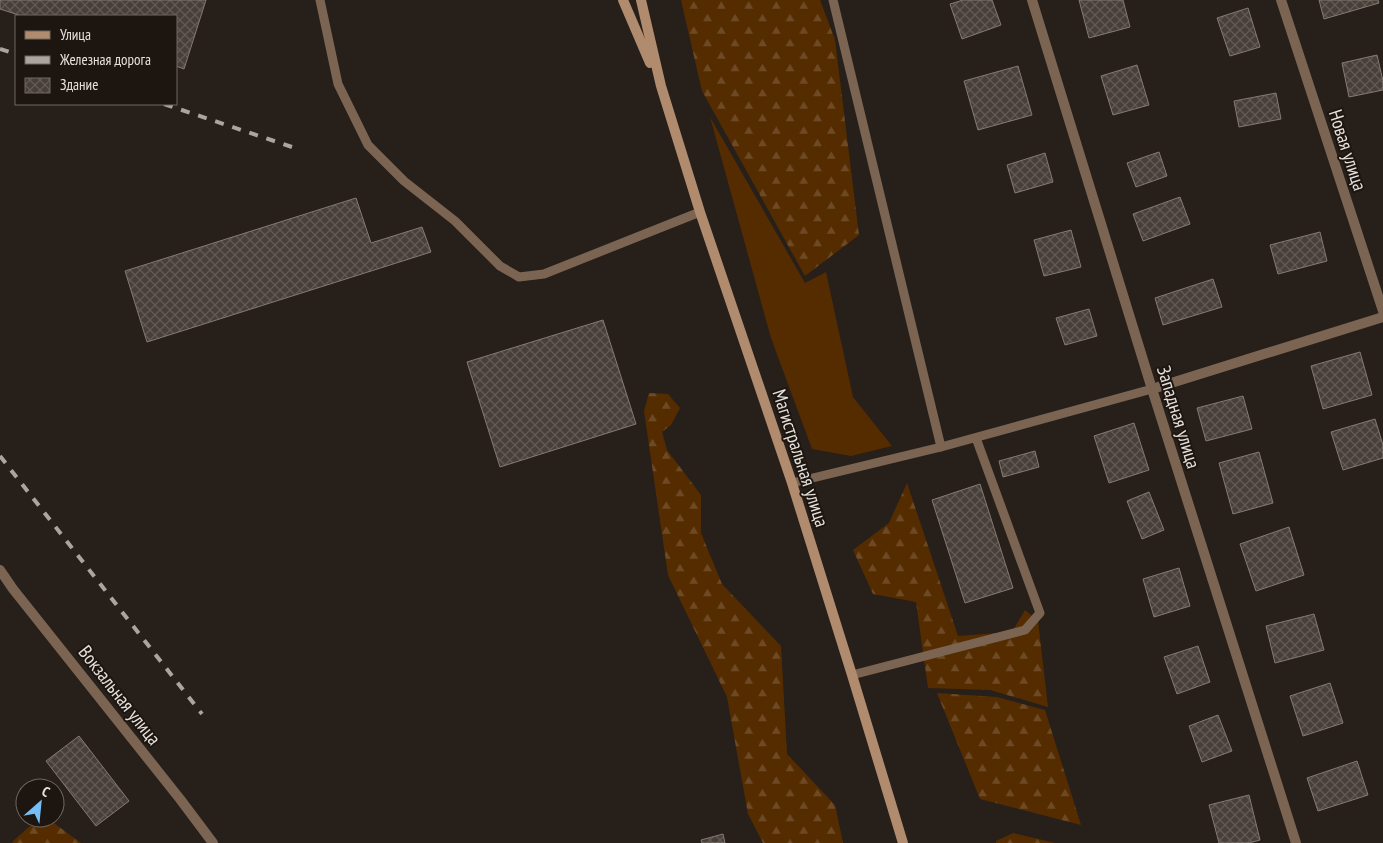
<svg xmlns="http://www.w3.org/2000/svg" width="1383" height="843" font-family="'PT Sans Narrow',sans-serif">
	<style>
		.grass { fill: #552c00 }
		.forest { fill: url(#forest-firs) }
		.building { fill: url(#building-cross-hatch); stroke: #847a73 }
		.lines { fill: none; stroke-linecap: round; stroke-linejoin: round }
		.service { stroke: #7b6552; stroke-width: 9 }
		.minor { stroke: #7b6552; stroke-width: 10 }
		.secondary { stroke: #b08b6d; stroke-width: 10 }
		.rail { stroke: #aba49f; stroke-width: 4; stroke-dasharray: 9 9; stroke-linecap: butt }
		.labels { text-anchor: middle; stroke-width: 4; stroke-linejoin: round; paint-order: stroke }
		.street-label { font-size: 19px; fill: #e7e1dd; stroke: #1d1610 }
	</style>
	<defs>
		<pattern id="forest-firs" width="22" height="20" patternUnits="userSpaceOnUse" patternTransform="scale(1.25)"><rect width="22" height="20" fill="#552c00"/><path d="M5 1l3.5 6h-7zM16 11l3.5 6h-7z" fill="#6d4a25"/></pattern>
		<pattern id="building-cross-hatch" width="8" height="8" patternUnits="userSpaceOnUse" patternTransform="scale(1.25)"><rect width="8" height="8" fill="#473f38"/><path d="M0 0l8 8M0 8l8-8" fill="none" stroke="#625a54"/></pattern>
	</defs>
	<rect width="100%" height="100%" fill="#271f19"/>
	<!-- grass -->
	<polygon class="grass" points="710,117 805,283 826,272 853,397 892,446 851,456 812,449 771,338"/>
	<!-- forest -->
	<g class="forest">
		<polygon points="681,0 820,0 835,40 859,235 805,276 702,91"/>
		<polygon points="649,393 668,394 680,408 671,425 662,432 667,450 701,495 701,533 722,584 781,646 787,754 835,805 843,843 763,843 748,814 727,697 668,575 644,411"/>
		<polygon points="907,483 958,636 1012,632 1025,610 1038,621 1048,707 990,690 928,688 916,602 873,594 853,550 889,523"/>
		<polygon points="937,693 997,697 1045,710 1081,825 980,799"/>
		<polygon points="39,818 47,818 81,843 13,843 12,842"/>
		<polygon points="1013,833 1055,843 996,843 996,841"/>
	</g>
	<!-- building -->
	<g class="building">
		<polygon points="0,0 206,0 184,69 176,66 176,16 22,16 0,9"/>
		<polygon points="963,0 992,0 1001,25 962,39 950,4"/>
		<polygon points="1079,0 1123,0 1130,27 1089,38"/>
		<polygon points="1319,0 1378,0 1379,3 1324,19"/>
		<polygon points="1248,8 1260,47 1230,56 1217,18"/>
		<polygon points="1377,55 1383,81 1383,90 1349,97 1342,63"/>
		<polygon points="1137,65 1149,105 1113,115 1101,76"/>
		<polygon points="1018,66 1032,115 978,130 964,81"/>
		<polygon points="1276,93 1281,119 1239,127 1234,101"/>
		<polygon points="1159,152 1167,176 1136,187 1127,163"/>
		<polygon points="1045,153 1053,182 1015,193 1007,165"/>
		<polygon points="1180,197 1190,224 1143,241 1133,214"/>
		<polygon points="356,198 371,243 422,227 431,252 147,342 125,271"/>
		<polygon points="1071,230 1081,267 1044,276 1034,240"/>
		<polygon points="1320,232 1327,261 1278,274 1270,245"/>
		<polygon points="1213,279 1222,307 1163,325 1155,298"/>
		<polygon points="1089,309 1097,336 1065,345 1056,318"/>
		<polygon points="603,320 636,424 500,467 467,362"/>
		<polygon points="1360,352 1372,395 1323,409 1311,366"/>
		<polygon points="1243,396 1252,429 1206,441 1197,408"/>
		<polygon points="1375,419 1383,445 1383,458 1343,470 1331,432"/>
		<polygon points="1134,423 1149,470 1109,483 1094,436"/>
		<polygon points="1035,451 1039,467 1003,477 999,461"/>
		<polygon points="1259,452 1273,503 1233,514 1219,463"/>
		<polygon points="980,484 1013,588 965,603 932,500"/>
		<polygon points="1149,492 1164,530 1142,539 1127,501"/>
		<polygon points="1289,527 1304,575 1256,591 1240,544"/>
		<polygon points="1179,568 1190,606 1154,617 1143,579"/>
		<polygon points="1314,614 1324,650 1275,663 1266,626"/>
		<polygon points="1198,646 1210,682 1177,694 1164,657"/>
		<polygon points="1330,683 1343,723 1303,736 1290,696"/>
		<polygon points="1218,715 1232,751 1202,762 1189,726"/>
		<polygon points="79,736 129,801 96,826 46,761"/>
		<polygon points="1357,761 1368,795 1318,811 1307,778"/>
		<polygon points="1249,795 1260,840 1249,843 1219,843 1209,805"/>
		<polygon points="723,834 725,843 702,843 701,840"/>
	</g>
	<g class="lines">
		<!-- service -->
		<g class="service">
			<polyline points="320,0 338,84 368,145 404,181 455,221 500,266 519,277 544,274 700,212"/>
			<polyline points="941,447 1152,389"/>
			<polyline points="792,483 941,447 833,0"/>
			<polyline points="852,675 1025,630 1040,613 976,438"/>
		</g>
		<!-- minor -->
		<g class="minor">
			<polyline points="1032,0 1152,389 1296,843"/>
			<polyline points="1281,0 1383,311"/>
			<polyline points="1152,389 1383,317"/>
			<polyline points="0,570 13,589 180,799 213,843"/>
		</g>
		<!-- secondary -->
		<g class="secondary">
			<polyline points="623,0 650,63"/>
			<polyline points="641,0 661,86 700,212 792,483 852,675 903,843"/>
		</g>
		<!-- rail -->
		<g class="rail">
			<polyline points="0,49 16,54"/>
			<polyline points="164,104 292,147"/>
			<polyline points="0,456 202,714"/>
		</g>
	</g>
	<g class="labels">
		<!-- street labels -->
		<g class="street-label">
			<text transform="translate(1348 150) rotate(72)" y="7">Новая улица</text>
			<text transform="translate(1179 417) rotate(73)" y="7">Западная улица</text>
			<text transform="translate(801 458) rotate(72)" y="7">Магистральная улица</text>
			<text transform="translate(120 695) rotate(52)" y="7">Вокзальная улица</text>
		</g>
	</g>
	<!-- legend -->
	<rect x="15" y="15" width="162" height="90" fill="#1d1610" stroke="#6e6762"/>
	<rect x="25" y="31" width="25" height="8" fill="#b08b6d" stroke="#6e6762"/>
	<text x="60" y="40" font-size="15" fill="#e7e1dd">Улица</text>
	<rect x="25" y="56" width="25" height="8" fill="#aba49f" stroke="#6e6762"/>
	<text x="60" y="65" font-size="15" fill="#e7e1dd">Железная дорога</text>
	<rect x="25" y="78" width="25" height="15" fill="url(#building-cross-hatch)" stroke="#6e6762"/>
	<text x="60" y="90" font-size="15" fill="#e7e1dd">Здание</text>
	<!-- north arrow -->
	<g transform="translate(40 803) rotate(27)"><circle r="24" fill="#1d1610" stroke="#6e6762"/>
	<path d="M0-4L9 19L0 12L-9 19Z" fill="#74c0f6"/>
	<text y="-8" font-size="14" font-weight="bold" text-anchor="middle" fill="#e7e1dd">С</text>
	</g>
</svg>
